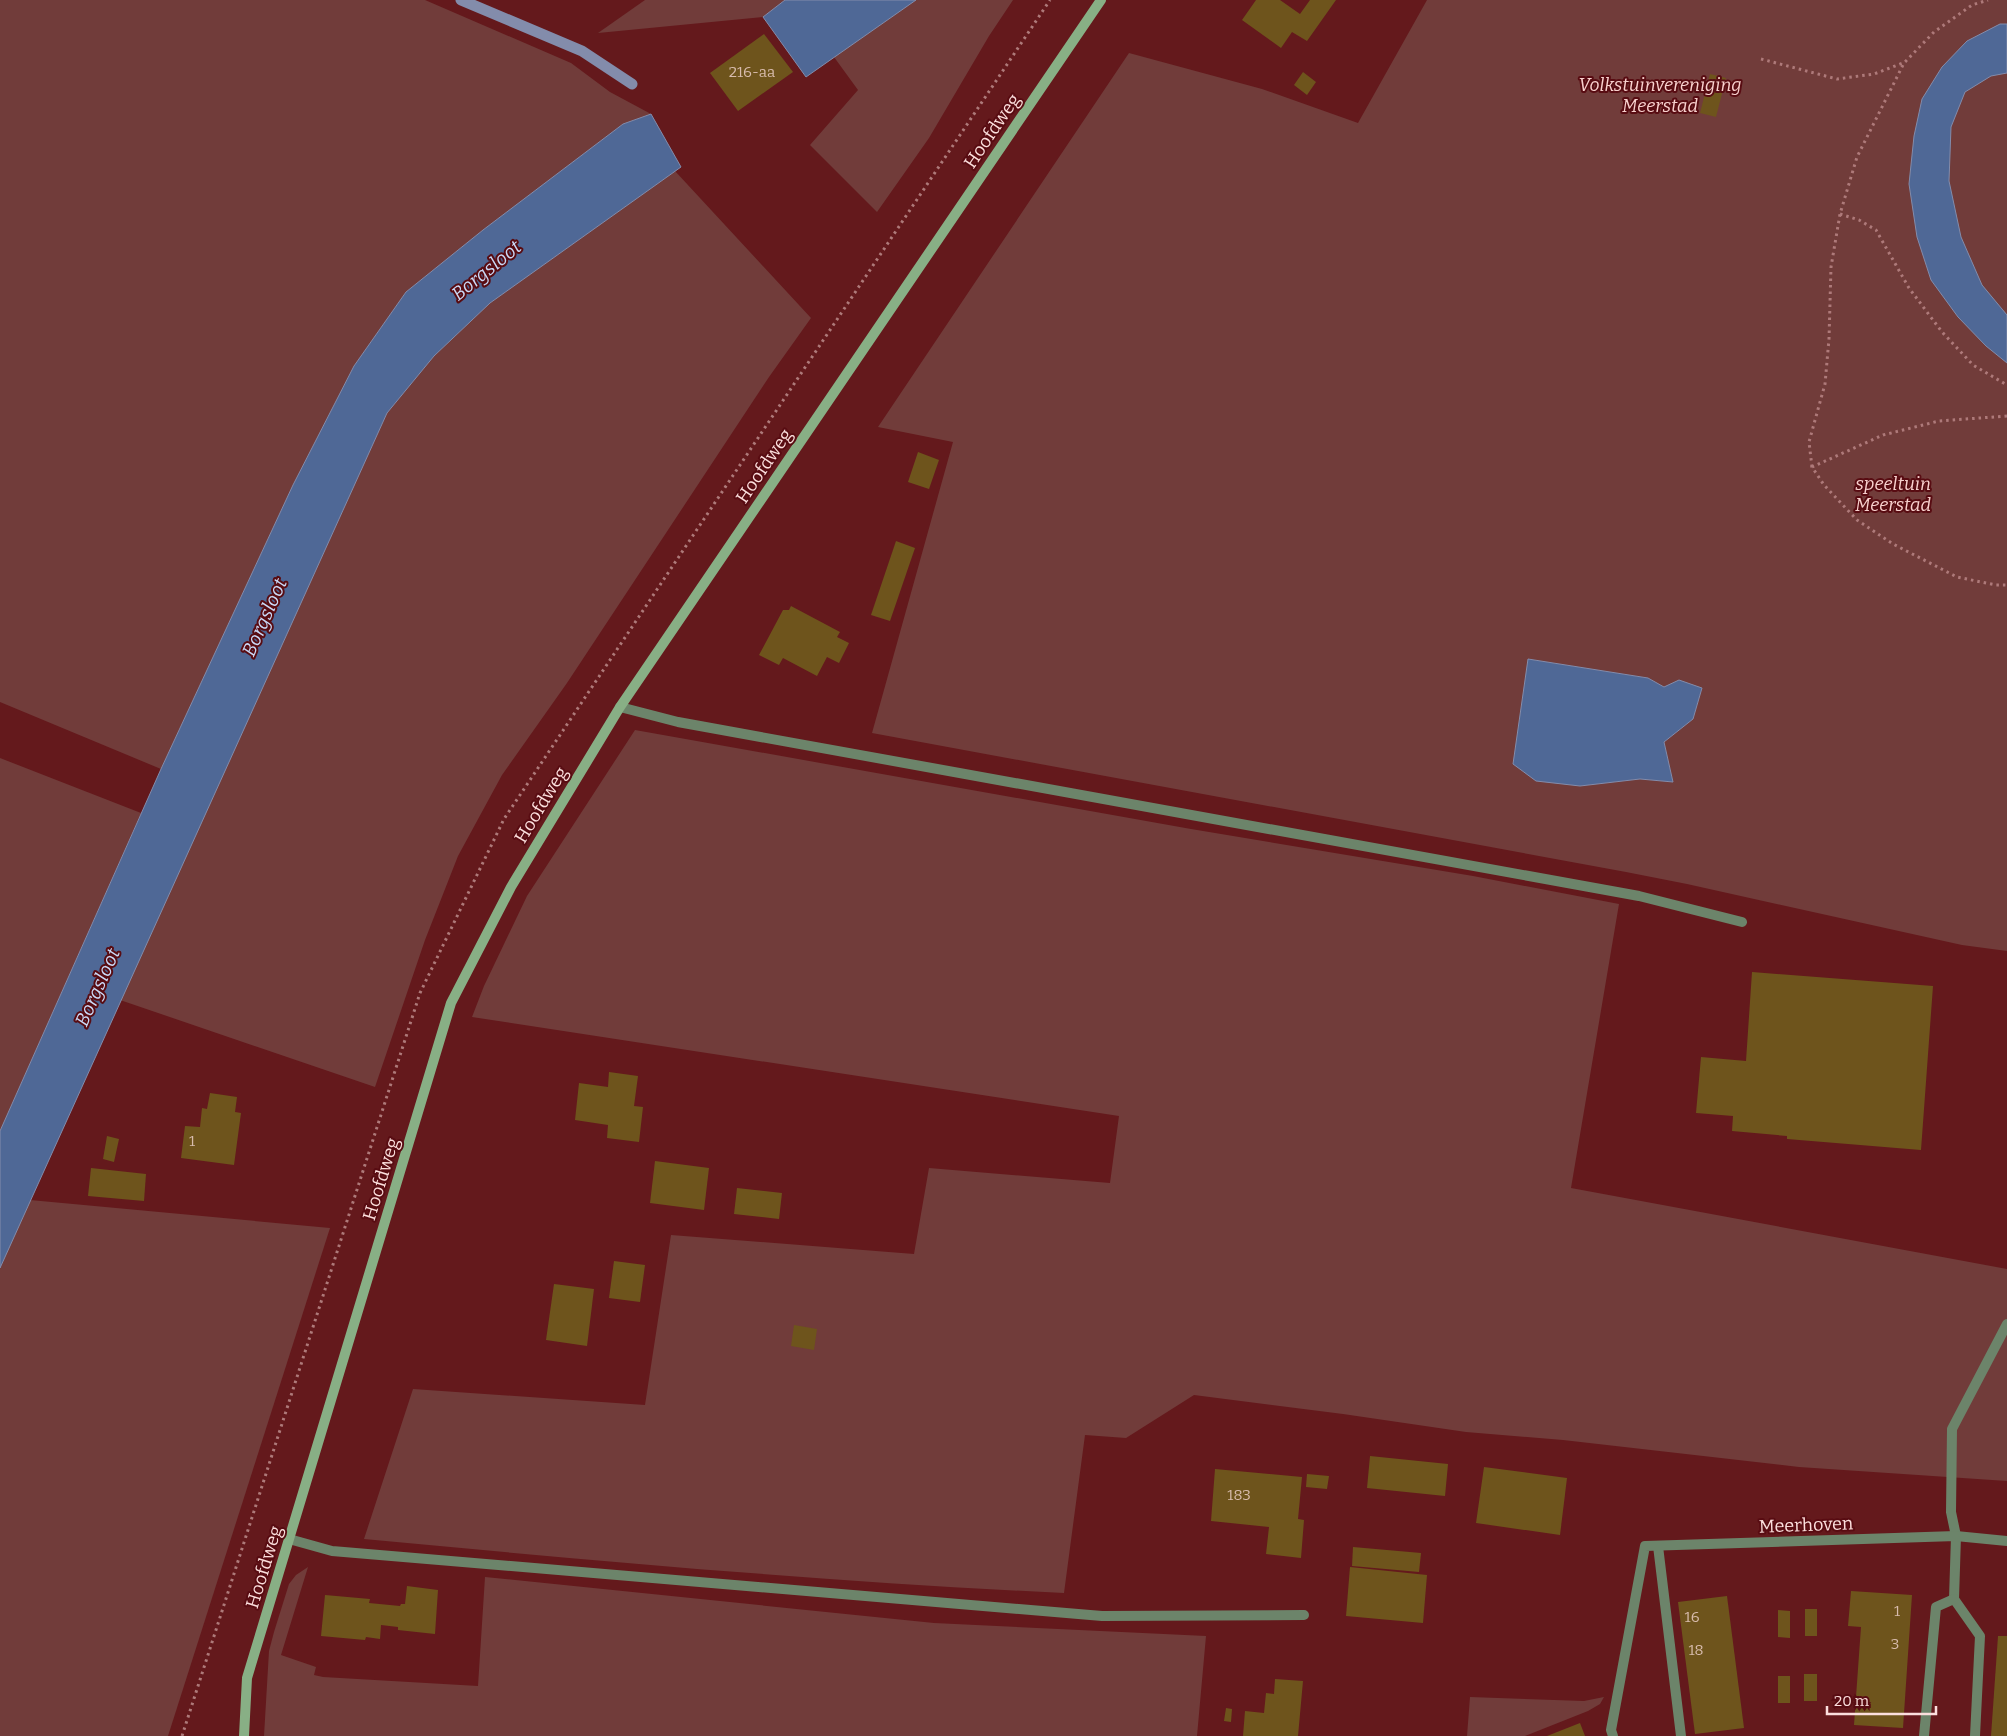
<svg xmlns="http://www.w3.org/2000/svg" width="2007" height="1736" font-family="Bitter,serif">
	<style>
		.green { fill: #713c3a; fill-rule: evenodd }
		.water { fill: #4f6896; stroke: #838cab }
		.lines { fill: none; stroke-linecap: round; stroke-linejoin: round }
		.stream { stroke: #838cab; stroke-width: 11 }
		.building { fill: #6e541c }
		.path { stroke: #ae7a7a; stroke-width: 3; stroke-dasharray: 2.5 4; stroke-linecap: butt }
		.lane { stroke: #6c846a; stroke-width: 10 }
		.street { stroke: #6c846a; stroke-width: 10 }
		.secondary { stroke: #88af85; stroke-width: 10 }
		.labels { text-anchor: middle; stroke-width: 4; stroke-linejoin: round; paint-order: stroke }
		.number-label { font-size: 15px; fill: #d8bcad }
		.park-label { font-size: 18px; font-style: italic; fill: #f9d2cf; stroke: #580c12 }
		.street-label { font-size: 18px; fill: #fcdfdd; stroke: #580c12 }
		.water-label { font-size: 19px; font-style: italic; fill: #cad9f7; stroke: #580c12 }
	</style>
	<rect width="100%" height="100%" fill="#64191c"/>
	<!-- green -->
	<g class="green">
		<polygon points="0,0 425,0 571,63 610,92 651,114 623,124 483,230 406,292 354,366 293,485 161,769 0,702"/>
		<polygon points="645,0 785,0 763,17 598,33"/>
		<polygon points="916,0 1013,0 989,36 929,138 877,212 810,145 858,90 834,57"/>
		<path d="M1427,0H2007V951L1962,945L1687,884L1626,872L872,733L953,442L878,427L1129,53L1262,89L1358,123ZM1528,659L1648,678L1664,687L1702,688L1693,719L1664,742L1673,782L1640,779L1580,786Z"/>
		<polygon points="675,171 811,318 769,377 567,683 502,775 458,856 425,940 375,1087 120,1000 387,413 434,356 490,303"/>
		<path d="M635,730L1191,829L1473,876L1619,904L1571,1188L2007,1269V1481L1799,1467L1563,1440L1466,1432L1343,1414L1194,1395L1126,1438L1085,1435L1064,1593C830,1582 597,1561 364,1539L413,1389L645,1405L671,1235L914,1254L929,1168L1110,1183L1119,1116L472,1017L484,986L527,896Z"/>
		<polygon points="0,758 141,813 0,1131"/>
		<polygon points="30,1200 330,1228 168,1736 0,1736 0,1268"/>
		<polygon points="308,1567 281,1655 316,1667 314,1675 323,1677 478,1686 485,1577 934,1623 1206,1636 1197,1736 264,1736 269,1651 274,1632 289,1584 296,1575"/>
		<polygon points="1470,1697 1584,1701 1604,1697 1600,1704 1588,1711 1525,1736 1467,1736"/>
	</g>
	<!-- water -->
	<g class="water">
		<polygon points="785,0 916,0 806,77 763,17"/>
		<polygon points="2000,24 2007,24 2007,73 1991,76 1965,92 1951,127 1949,181 1961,237 1982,285 2007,315 2007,363 1986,346 1958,317 1931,280 1917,237 1909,184 1914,136 1922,99 1942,67 1967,41"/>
		<polygon points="651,114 681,167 490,303 434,356 387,413 0,1268 0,1131 161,769 293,485 354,366 406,292 483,230 623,124"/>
		<polygon points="1528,659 1648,678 1664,687 1679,680 1702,688 1693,719 1664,742 1673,782 1640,779 1580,786 1536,781 1513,764"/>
	</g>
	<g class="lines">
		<!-- stream -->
		<polyline class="stream" points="461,0 582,51 632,84"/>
	</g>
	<!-- building -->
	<g class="building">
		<polygon points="1256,0 1280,0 1300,14 1310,0 1336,0 1307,41 1292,32 1281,48 1242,20"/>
		<polygon points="764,34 793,72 738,111 710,73"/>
		<polygon points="1303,72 1316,82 1307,95 1294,85"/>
		<polygon points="1710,74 1726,78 1716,117 1700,113"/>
		<polygon points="918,452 939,460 929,489 908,482"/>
		<polygon points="896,541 915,548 890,621 871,615"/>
		<polygon points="791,606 840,632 837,637 849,643 839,663 827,657 817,676 783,658 779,665 759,655 783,610 789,610"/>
		<polygon points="1752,972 1933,986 1921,1150 1787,1139 1787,1136 1732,1131 1733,1116 1696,1113 1701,1057 1746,1061"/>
		<polygon points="609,1072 638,1076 634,1106 643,1107 639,1142 607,1138 608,1125 575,1120 579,1083 608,1087"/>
		<polygon points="210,1093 237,1097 235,1112 241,1113 234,1165 181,1158 185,1126 200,1127 202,1108 207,1109"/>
		<polygon points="107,1136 119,1139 114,1162 103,1159"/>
		<polygon points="655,1161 709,1168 704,1210 650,1203"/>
		<polygon points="91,1168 146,1174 144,1201 88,1196"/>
		<polygon points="737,1188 782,1193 779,1219 734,1214"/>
		<polygon points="614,1261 645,1265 640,1302 609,1298"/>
		<polygon points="554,1284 594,1289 587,1346 546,1340"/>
		<polygon points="794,1325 817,1329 814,1350 791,1346"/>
		<polygon points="1370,1456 1448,1464 1445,1496 1367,1488"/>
		<polygon points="1484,1467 1567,1478 1560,1535 1476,1523"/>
		<polygon points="1215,1469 1302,1477 1298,1519 1304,1520 1301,1558 1266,1554 1269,1527 1211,1521"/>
		<polygon points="1307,1474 1329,1476 1327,1489 1306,1487"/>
		<polygon points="1353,1547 1421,1553 1419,1572 1352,1566"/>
		<polygon points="1350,1567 1427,1575 1423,1623 1346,1616"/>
		<polygon points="407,1586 438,1590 435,1634 398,1630 398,1627 381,1625 380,1639 366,1637 365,1640 321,1636 325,1595 370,1599 369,1603 400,1606 401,1604 405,1604"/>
		<polygon points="1851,1591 1912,1595 1903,1728 1854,1725 1861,1627 1848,1626"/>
		<polygon points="1727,1596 1744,1728 1695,1734 1678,1602"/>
		<rect x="1805" y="1609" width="12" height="27"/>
		<polygon points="1778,1610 1790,1611 1790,1638 1778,1637"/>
		<polygon points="1998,1636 2007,1636 2007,1736 1991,1736"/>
		<rect x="1804" y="1674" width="13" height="27"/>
		<rect x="1778" y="1676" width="12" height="27"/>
		<polygon points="1275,1679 1303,1681 1298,1736 1243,1736 1245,1711 1264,1713 1266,1693 1274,1694"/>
		<polygon points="1226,1708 1232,1709 1231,1722 1224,1721"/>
		<polygon points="1580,1723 1585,1736 1547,1736"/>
	</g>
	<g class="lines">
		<!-- path -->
		<g class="path">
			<polyline points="1761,59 1837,79 1874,74 1903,63"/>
			<polyline points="1840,214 1859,220 1876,230 1909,288 1942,332 1973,365 2007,385"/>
			<polyline points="2007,416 1939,421 1883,435 1812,467 1824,485 1857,520 1893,544 1957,577 1996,585 2007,585"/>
			<polyline points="1812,467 1809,442 1825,384 1829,339 1831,267 1840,214 1857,157 1904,63 1934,32 1972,5 1988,0"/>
			<polyline points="182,1736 420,993 504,819 1050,0"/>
		</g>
		<!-- lane -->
		<g class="lane">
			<polyline points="620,707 678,722 1639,896 1742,922"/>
			<polyline points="1956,1536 1951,1512 1952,1429 2007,1324"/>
			<polyline points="289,1539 332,1551 1102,1616 1304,1615"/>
		</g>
		<!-- street -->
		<g class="street">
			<polyline points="1956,1536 1954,1599 1980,1636 1975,1736"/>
			<polyline points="1658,1546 1681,1736"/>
			<polyline points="1613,1736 1611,1730 1645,1546 1956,1536 2007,1541"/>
			<polyline points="1924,1736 1936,1607 1954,1599"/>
		</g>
		<!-- secondary -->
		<polyline class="secondary" points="244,1736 247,1678 451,1003 511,887 620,707 1101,0"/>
	</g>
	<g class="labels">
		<!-- number labels -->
		<g class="number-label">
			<text x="752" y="77">216-aa</text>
			<text x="192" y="1146">1</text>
			<text x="1239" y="1500">183</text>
			<text x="1897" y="1616">1</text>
			<text x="1692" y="1622">16</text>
			<text x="1895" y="1649">3</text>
			<text x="1696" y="1655">18</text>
		</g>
		<!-- park labels -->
		<g class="park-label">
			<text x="1660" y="91">Volkstuinvereniging<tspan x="1660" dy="21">Meerstad</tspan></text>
			<text x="1893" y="490">speeltuin<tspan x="1893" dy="21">Meerstad</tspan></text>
		</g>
		<!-- street labels -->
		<g class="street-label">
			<text transform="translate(992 131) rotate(-56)" y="6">Hoofdweg</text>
			<text transform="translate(764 466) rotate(-56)" y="6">Hoofdweg</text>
			<text transform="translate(541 805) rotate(-59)" y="6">Hoofdweg</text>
			<text transform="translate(381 1179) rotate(-73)" y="6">Hoofdweg</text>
			<text transform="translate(1806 1525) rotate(-2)" y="6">Meerhoven</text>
			<text transform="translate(264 1567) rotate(-73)" y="6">Hoofdweg</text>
		</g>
		<!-- water labels -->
		<g class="water-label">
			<text transform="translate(486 270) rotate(-39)" y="7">Borgsloot</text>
			<text transform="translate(264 617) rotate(-66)" y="7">Borgsloot</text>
			<text transform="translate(97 987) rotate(-66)" y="7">Borgsloot</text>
		</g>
	</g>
	<!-- scale -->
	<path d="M1827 1706v8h109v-8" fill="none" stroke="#fcdfdd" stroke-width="2.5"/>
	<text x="1834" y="1706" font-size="15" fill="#fcdfdd" stroke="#580c12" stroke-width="4" paint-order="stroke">20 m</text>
</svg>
